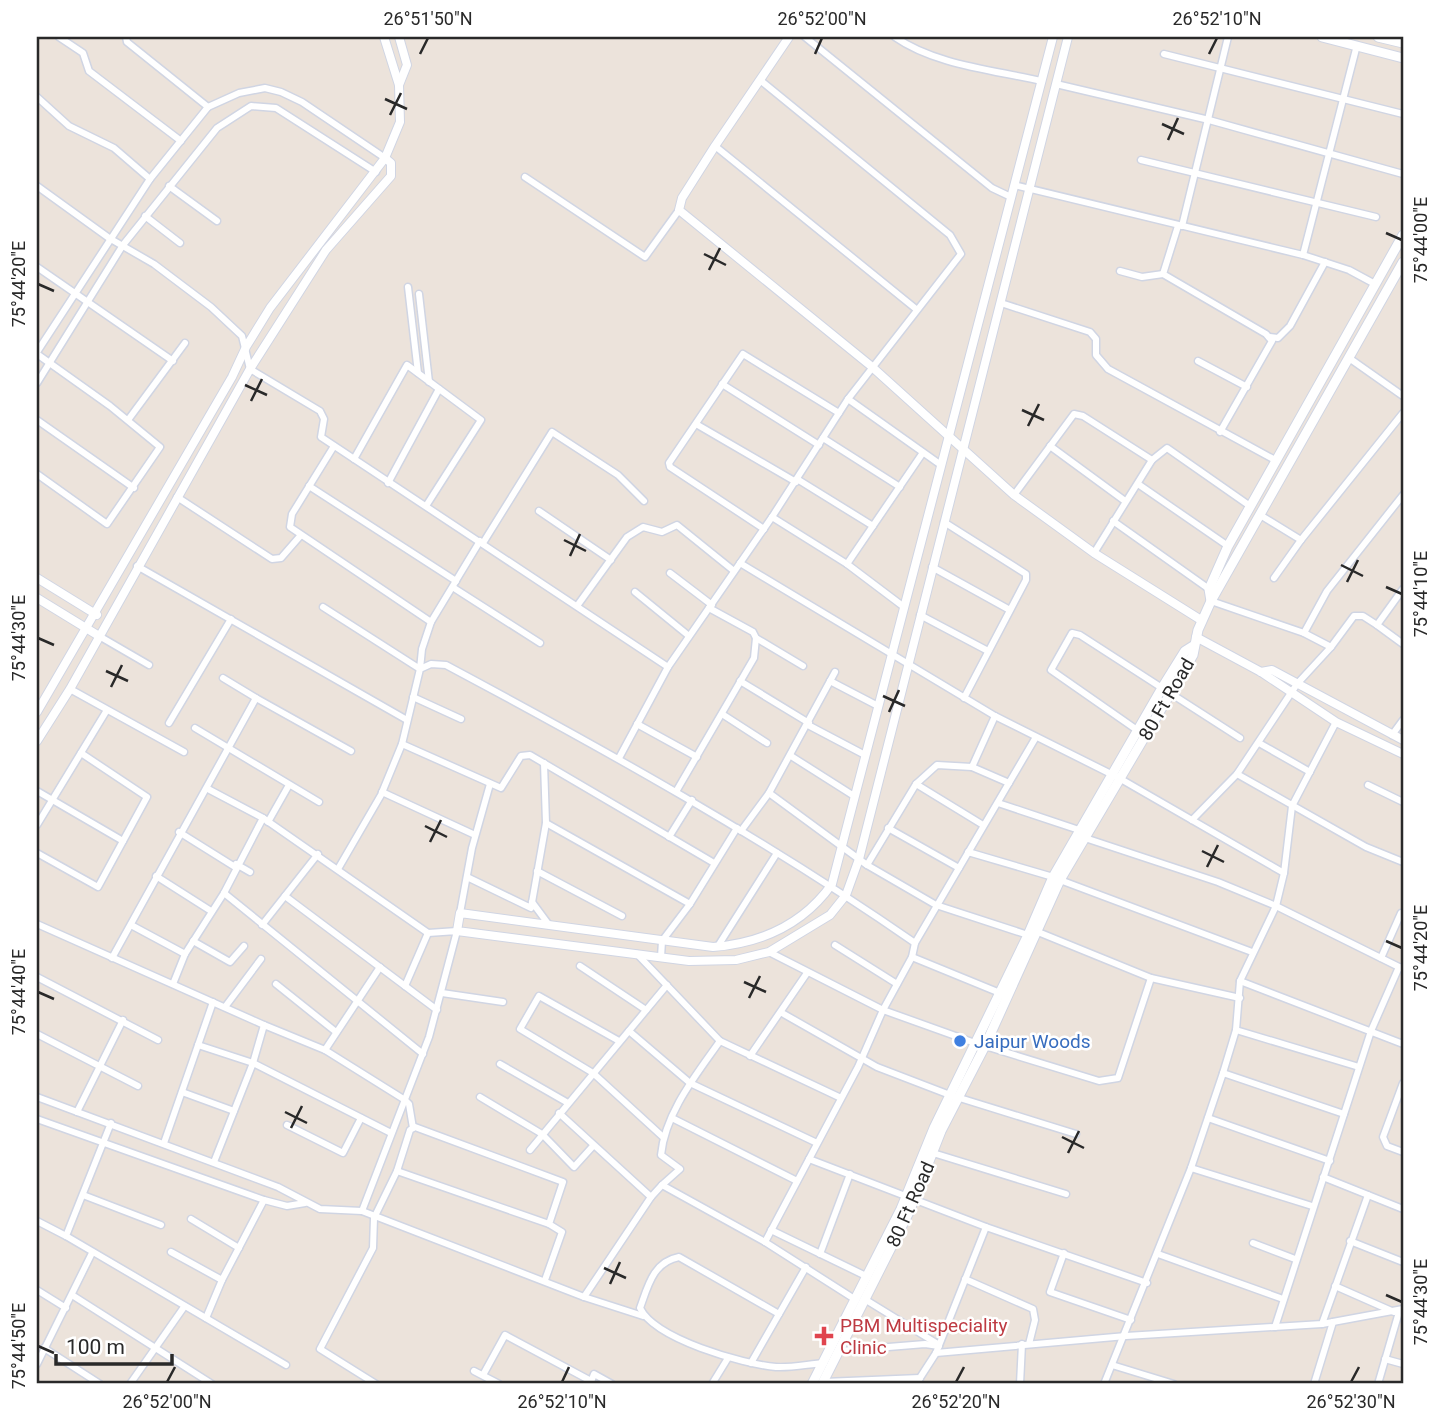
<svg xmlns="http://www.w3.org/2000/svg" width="1440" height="1421" font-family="Roboto,sans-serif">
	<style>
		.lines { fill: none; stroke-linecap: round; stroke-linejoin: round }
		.minor-casing { stroke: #d0d5e3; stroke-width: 9 }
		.tertiary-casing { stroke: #d0d5e3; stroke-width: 10 }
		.secondary-casing { stroke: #d0d5e3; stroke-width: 11 }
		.minor { stroke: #fff; stroke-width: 6 }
		.tertiary { stroke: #fff; stroke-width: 8 }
		.secondary { stroke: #fff; stroke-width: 9 }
		.ticks { fill: none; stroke: #292929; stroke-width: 2.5 }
		.shop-dot { fill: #3f7fe0; stroke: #fff; stroke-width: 2.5 }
		.health-dot { fill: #e0444e; stroke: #fff; stroke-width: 2.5 }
		.labels { text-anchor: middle; stroke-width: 5; stroke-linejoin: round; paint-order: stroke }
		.street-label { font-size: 19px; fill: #292929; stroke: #fff }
		.shop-label { font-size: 19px; fill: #366cbe; stroke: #fff; text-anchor: start }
		.health-label { font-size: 19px; fill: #be3a42; stroke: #fff; text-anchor: start }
		.neatline { fill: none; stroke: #292929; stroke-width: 2.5 }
		.ticks-label { font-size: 18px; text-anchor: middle; fill: #292929 }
	</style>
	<rect width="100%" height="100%" fill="#ece3db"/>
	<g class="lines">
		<!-- minor casing -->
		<g class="minor-casing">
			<g id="minor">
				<polyline points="59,37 83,53 89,71 181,141"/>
				<polyline points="126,37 127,42 208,107"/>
				<polyline points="805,37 992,188 1011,197"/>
				<path d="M895,37C935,65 994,70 1041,81"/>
				<polyline points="1164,54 1403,114"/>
				<polyline points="1056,84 1209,120 1403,174"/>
				<polyline points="37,97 69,126 114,148 150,179"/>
				<polyline points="715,146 916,309"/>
				<polyline points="1141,160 1376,217"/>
				<polyline points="525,177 645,257 679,210"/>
				<polyline points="1014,185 1303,255 1349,270 1375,284"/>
				<polyline points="37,186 109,238 154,264 211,307 242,336 250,369 320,411 324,419 321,437 668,667"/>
				<polyline points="169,186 217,221"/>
				<polyline points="145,216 180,243"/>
				<polyline points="1178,226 1163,274 1266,334 1272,341 1220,432"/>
				<polyline points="1182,226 1228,37"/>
				<polyline points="1303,255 1357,45"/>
				<polyline points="37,267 173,361"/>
				<polyline points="1120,271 1142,277 1163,274"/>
				<polyline points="408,287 418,373"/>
				<polyline points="419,294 429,382"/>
				<polyline points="1001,303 1090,332 1096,339 1096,355 1108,369 1275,460"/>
				<polyline points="1269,337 1278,338 1290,326 1325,262"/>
				<polyline points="37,352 150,179 208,107 239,93 265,88 281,92 302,102 385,158"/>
				<polyline points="37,354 110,406 160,447 107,524 37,474"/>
				<polyline points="1349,358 1403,396"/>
				<polyline points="1198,361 1247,387"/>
				<polyline points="37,383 123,245 217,128 251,106 276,108 376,172"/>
				<polyline points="722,384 819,445"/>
				<polyline points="848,399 941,465"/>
				<polyline points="37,420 134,488"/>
				<polyline points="128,420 185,343"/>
				<polyline points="696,424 796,482"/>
				<polyline points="823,438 900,487"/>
				<polyline points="334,446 292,514 290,527 431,622"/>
				<polyline points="1050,446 1125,501"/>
				<polyline points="354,459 407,365 481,420 426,506"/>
				<polyline points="797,479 873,526"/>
				<polyline points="388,483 439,389"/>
				<polyline points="1138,484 1228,546"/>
				<polyline points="309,486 456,581"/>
				<polyline points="1014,495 1074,414 1083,416 1152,460"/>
				<polyline points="177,497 272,559 281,558 301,535"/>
				<polyline points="539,511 611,560"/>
				<polyline points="1260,515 1301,540 1403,413"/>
				<polyline points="772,517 847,564 904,607"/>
				<polyline points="1113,521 1209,589"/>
				<polyline points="944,522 1026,574 1026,580 964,698"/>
				<polyline points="764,529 670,467 669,463 743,354 839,413"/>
				<polyline points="483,543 552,432 618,475 644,501"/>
				<polyline points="1094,553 1152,460 1167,448 1250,506"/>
				<polyline points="740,563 995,716 1119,778 1284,873"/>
				<polyline points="847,564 922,454"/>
				<polyline points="137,566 407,720"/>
				<polyline points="932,567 1008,609"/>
				<polyline points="670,573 712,605"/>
				<polyline points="1274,578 1301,540"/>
				<polyline points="454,588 540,643"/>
				<polyline points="1403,589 1377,625 1403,644"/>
				<polyline points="635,592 689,636"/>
				<polyline points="1211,601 1304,633 1327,591 1403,495"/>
				<polyline points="577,606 627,537 643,527 662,532 677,525 734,571"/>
				<polyline points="323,607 420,669 422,649 431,622 480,541"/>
				<polyline points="920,615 988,651"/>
				<polyline points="99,636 149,665"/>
				<polyline points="756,638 803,666"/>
				<polyline points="1331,647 1354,616 1363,616 1377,625"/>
				<polyline points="223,678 256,698"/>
				<polyline points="740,681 809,723"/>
				<polyline points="830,681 878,706"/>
				<polyline points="70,689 184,752"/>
				<polyline points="1170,693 1240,738"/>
				<polyline points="413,697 461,719"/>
				<polyline points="722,714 767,743"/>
				<polyline points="169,723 231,619"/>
				<polyline points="637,724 697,757"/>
				<polyline points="808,725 865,755"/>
				<polyline points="195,728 319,802"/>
				<polyline points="1137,730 1051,670 1072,633 1080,635 1162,688"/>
				<polyline points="1392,735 1403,720"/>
				<polyline points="1259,743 1310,772"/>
				<polyline points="402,744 501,788 521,756 530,755 714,863"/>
				<polyline points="791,756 854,796"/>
				<polyline points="619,758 668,667 772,517 848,399 961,254 950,235 760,80"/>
				<polyline points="972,767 1009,783"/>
				<polyline points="1237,774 1366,847 1403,862"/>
				<polyline points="916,784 983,825"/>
				<polyline points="1368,785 1403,802"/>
				<polyline points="208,789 263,818 428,933 457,931 429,1037 362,1211"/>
				<polyline points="677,790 754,658 756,638 753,632 709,608"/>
				<polyline points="37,791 123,841"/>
				<polyline points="382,792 475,835"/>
				<polyline points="769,793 867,865 916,784 937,765 972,767 995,716"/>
				<polyline points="998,803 1079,830"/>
				<polyline points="1192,820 1237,774 1297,684 1331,647 1304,633"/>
				<polyline points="268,822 289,785"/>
				<polyline points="546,823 690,904"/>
				<polyline points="37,825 107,710"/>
				<polyline points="888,828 959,868"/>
				<polyline points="741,831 769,793 835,672"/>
				<polyline points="179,832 235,867"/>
				<polyline points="669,837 692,800"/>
				<polyline points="1085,838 1218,882 1276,906 1403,969"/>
				<polyline points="968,852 1053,877"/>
				<polyline points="37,853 98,887 147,797 81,753"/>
				<polyline points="236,864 250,872"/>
				<polyline points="867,865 936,905 1028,935 1038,932 1151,978 1240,998"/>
				<path d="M338,869L381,795L402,744L420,669L431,664L446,665C607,751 765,839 915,943"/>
				<polyline points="537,871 622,916"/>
				<polyline points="156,876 211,911"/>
				<polyline points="467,877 531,908 546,823 544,763"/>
				<polyline points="1060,880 1252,952"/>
				<polyline points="224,893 423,1054"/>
				<polyline points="285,896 437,1010"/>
				<polyline points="532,902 549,925"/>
				<polyline points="460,913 472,848 490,784"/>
				<polyline points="37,924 264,1025"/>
				<polyline points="131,925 185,954"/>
				<polyline points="262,925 318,854"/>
				<polyline points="193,941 230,962 244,946"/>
				<polyline points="835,945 897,984"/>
				<polyline points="718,946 777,853"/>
				<polyline points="769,952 883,1010 975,1043"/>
				<polyline points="637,954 720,1041 841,1098"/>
				<polyline points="661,957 662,941 690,904 737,828"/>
				<polyline points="912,957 1000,993"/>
				<polyline points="112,958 256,698 351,751"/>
				<polyline points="1381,958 1401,913"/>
				<polyline points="580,966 646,1010"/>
				<polyline points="37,977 158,1040"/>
				<polyline points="1240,981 1403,1044"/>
				<polyline points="173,984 185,954 224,893 263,818"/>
				<polyline points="276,984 336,1032"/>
				<polyline points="405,986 428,933"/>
				<polyline points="442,993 503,1002"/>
				<polyline points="225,1007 261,959"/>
				<polyline points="782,1013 877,1067 950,1095 1076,1134"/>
				<polyline points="1236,1030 1359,1067"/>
				<polyline points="629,1031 690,1083 817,1143"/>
				<polyline points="37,1034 138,1086"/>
				<polyline points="619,1041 539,996 520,1029 593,1073 663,1137"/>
				<polyline points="198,1045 253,1063 391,1133"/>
				<polyline points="985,1046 1099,1081 1118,1078 1151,978"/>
				<polyline points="325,1050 380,967"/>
				<polyline points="750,1056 807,973"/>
				<polyline points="500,1064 568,1103"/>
				<polyline points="1223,1073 1344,1114"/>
				<polyline points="1403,1083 1383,1137 1387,1146 1403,1152"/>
				<polyline points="182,1092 234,1111"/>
				<polyline points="37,1097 278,1187 320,1209 362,1211 584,1297 651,1197 662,1185 765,1242 856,1300"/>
				<polyline points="480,1097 542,1134 574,1167 593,1146"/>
				<polyline points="77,1112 123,1020"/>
				<polyline points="559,1113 651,1197"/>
				<polyline points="672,1118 797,1181"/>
				<polyline points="1208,1118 1330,1161"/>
				<polyline points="37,1119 264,1200 222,1280 206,1318"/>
				<polyline points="111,1123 66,1236 286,1365"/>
				<polyline points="287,1125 343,1153 361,1118"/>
				<polyline points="164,1143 213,1002"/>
				<polyline points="530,1150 667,985"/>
				<polyline points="933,1153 1066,1194"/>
				<polyline points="809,1159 986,1227 1147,1283"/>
				<polyline points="214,1162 253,1063 264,1025 325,1050 405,1100 409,1104 413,1128"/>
				<polyline points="1191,1168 1312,1206"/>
				<polyline points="397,1171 549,1224"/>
				<polyline points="1323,1177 1403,1209"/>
				<path d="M662,1185L680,1169L661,1155C665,1113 696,1075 720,1041"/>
				<polyline points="83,1195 161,1225"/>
				<polyline points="264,1200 287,1206 305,1203"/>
				<polyline points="191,1219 239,1248"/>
				<polyline points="37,1221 66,1236"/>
				<polyline points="771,1230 868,1277"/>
				<polyline points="1350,1241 1403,1262"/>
				<polyline points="765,1242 858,1067 883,1010 912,957 915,943 1036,737"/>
				<polyline points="1253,1243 1295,1259"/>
				<polyline points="171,1252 222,1280"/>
				<polyline points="1064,1253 1050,1292 1131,1320"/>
				<polyline points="820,1254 850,1174"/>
				<polyline points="1158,1254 1283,1299"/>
				<polyline points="965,1279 1033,1309 1035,1320 1029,1344"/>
				<polyline points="1335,1286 1394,1312"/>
				<polyline points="37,1290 66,1308"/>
				<polyline points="72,1295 212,1384"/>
				<polyline points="584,1297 643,1316"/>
				<polyline points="866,1300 936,1343"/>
				<path d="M779,1314L679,1257C653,1262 648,1286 640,1308C655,1339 742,1364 776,1367C791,1368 809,1364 824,1363"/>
				<polyline points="1322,1324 1368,1195"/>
				<polyline points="1275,1327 1371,1031 1399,967"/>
				<polyline points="44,1348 100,1384"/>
				<polyline points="840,1351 925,1344 939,1346"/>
				<polyline points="936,1353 1126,1336 1322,1324 1403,1309"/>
				<polyline points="1385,1359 1403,1364"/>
				<polyline points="751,1363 806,1267"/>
				<polyline points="37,1364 92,1253"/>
				<polyline points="1112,1365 1174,1384"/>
				<polyline points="474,1371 499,1384"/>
				<polyline points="483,1375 505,1335 591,1381"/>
				<polyline points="591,1382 594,1374 612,1384"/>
				<polyline points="824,1382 920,1378"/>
				<polyline points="130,1384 184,1307"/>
				<polyline points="376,1384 320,1349 373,1248 374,1218 397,1171 410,1130 415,1127 563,1182 549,1224 562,1232 545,1280"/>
				<polyline points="712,1384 728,1358"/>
				<polyline points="916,1384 936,1353 986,1227"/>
				<polyline points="1020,1384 1022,1344"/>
				<polyline points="1104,1384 1191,1168 1223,1073 1236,1030 1240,981 1276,906 1284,873 1292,806 1336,722"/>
				<polyline points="1314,1384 1333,1322"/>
				<polyline points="1378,1384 1399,1312"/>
			</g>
		</g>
		<!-- tertiary casing -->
		<g class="tertiary-casing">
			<g id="tertiary">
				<polyline points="399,37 407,65 399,85"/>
				<polyline points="789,37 715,146 682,198 679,210 871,366 1014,495 1094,553 1201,620"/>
				<path d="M1053,37L832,884C803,925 762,943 713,947L460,913L457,931L689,961L736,960L769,952L830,915L846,895L859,859L1068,37"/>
				<polyline points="37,578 97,615"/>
				<polyline points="37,598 99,636"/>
				<polyline points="1196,637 1261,672 1336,722 1403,754"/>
				<polyline points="1261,672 1272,670 1403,740"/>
				<polyline points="37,712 232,377 246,347 270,308 385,158 400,122 399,85 384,37"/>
				<polyline points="37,741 70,689 250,369 326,250 391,176 391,163 385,158"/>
			</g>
		</g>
		<!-- secondary casing -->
		<g class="secondary-casing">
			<g id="secondary">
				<polyline points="1322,37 1403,58"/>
				<polyline points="1378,37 1403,43"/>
				<polyline points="1211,601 1209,589 1228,546 1403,235"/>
				<polyline points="812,1384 901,1209 934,1128 1028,935 1053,877 1162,688 1185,651 1193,646"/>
				<polyline points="822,1384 909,1212 941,1131 985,1046 1060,880 1193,655 1198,630 1211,601 1403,262"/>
			</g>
		</g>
		<!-- minor -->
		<use href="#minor" class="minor"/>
		<!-- tertiary -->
		<use href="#tertiary" class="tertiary"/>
		<!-- secondary -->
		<use href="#secondary" class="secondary"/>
	</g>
	<!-- ticks -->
	<path class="ticks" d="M420,54L428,38M815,54L822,38M1209,54L1217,38M385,99L407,109M390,115L401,93M1162,124L1184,134M1168,140L1178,118M1386,233L1402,240M704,254L726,265M709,270L720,248M38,284L54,291M245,385L267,395M251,401L262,379M1022,410L1044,420M1028,426L1039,404M564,540L586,551M570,556L580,534M1341,565L1363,576M1347,582L1358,560M1386,587L1402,594M38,638L54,645M106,671L128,681M111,687L122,665M883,696L905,706M889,712L899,690M425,826L447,837M430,842L441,820M1202,851L1224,862M1207,867L1218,845M1386,941L1402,948M744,982L766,992M38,992L54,999M749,998L760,976M285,1112L307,1123M291,1128L302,1106M1062,1137L1084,1148M1068,1153L1079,1131M604,1268L626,1278M610,1284L620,1262M1386,1295L1402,1302M38,1346L54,1353M167,1382L175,1367M562,1382L569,1367M956,1382L964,1367M1351,1382L1359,1367"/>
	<!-- markers -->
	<circle class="shop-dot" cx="960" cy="1041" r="7"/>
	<path class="health-dot" d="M820.5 1325.5h7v7h7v7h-7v7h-7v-7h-7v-7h7z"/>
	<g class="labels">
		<!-- street labels -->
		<g class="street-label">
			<text transform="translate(1166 699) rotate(-60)" y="7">80 Ft Road</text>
			<text transform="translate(910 1204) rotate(-66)" y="7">80 Ft Road</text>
		</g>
		<!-- shop labels -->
		<g class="shop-label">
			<text x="974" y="1048">Jaipur Woods</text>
		</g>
		<!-- health labels -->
		<g class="health-label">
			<text x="840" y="1332">PBM Multispeciality<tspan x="840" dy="22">Clinic</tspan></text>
		</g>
	</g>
	<!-- border -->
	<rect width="1440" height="1421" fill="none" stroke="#ffffff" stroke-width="77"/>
	<!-- scale -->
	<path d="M56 1354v10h116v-10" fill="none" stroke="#292929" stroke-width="3.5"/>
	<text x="66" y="1354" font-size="21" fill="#292929" stroke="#ffffff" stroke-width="5" paint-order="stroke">100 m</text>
	<rect x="38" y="38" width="1364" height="1344" class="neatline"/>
	<g class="ticks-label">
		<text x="428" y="25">26°51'50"N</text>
		<text x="822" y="25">26°52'00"N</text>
		<text x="1217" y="25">26°52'10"N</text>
		<text transform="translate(1421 240) rotate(-90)" y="6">75°44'00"E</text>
		<text transform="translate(19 284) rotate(-90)" y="6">75°44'20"E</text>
		<text transform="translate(1421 594) rotate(-90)" y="6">75°44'10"E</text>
		<text transform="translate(19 638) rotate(-90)" y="6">75°44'30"E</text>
		<text transform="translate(1421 948) rotate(-90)" y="6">75°44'20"E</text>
		<text transform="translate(19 992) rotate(-90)" y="6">75°44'40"E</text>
		<text transform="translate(1421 1302) rotate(-90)" y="6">75°44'30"E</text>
		<text transform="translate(19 1346) rotate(-90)" y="6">75°44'50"E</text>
		<text x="167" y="1408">26°52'00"N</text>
		<text x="562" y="1408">26°52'10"N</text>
		<text x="956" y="1408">26°52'20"N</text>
		<text x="1351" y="1408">26°52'30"N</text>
	</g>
</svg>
